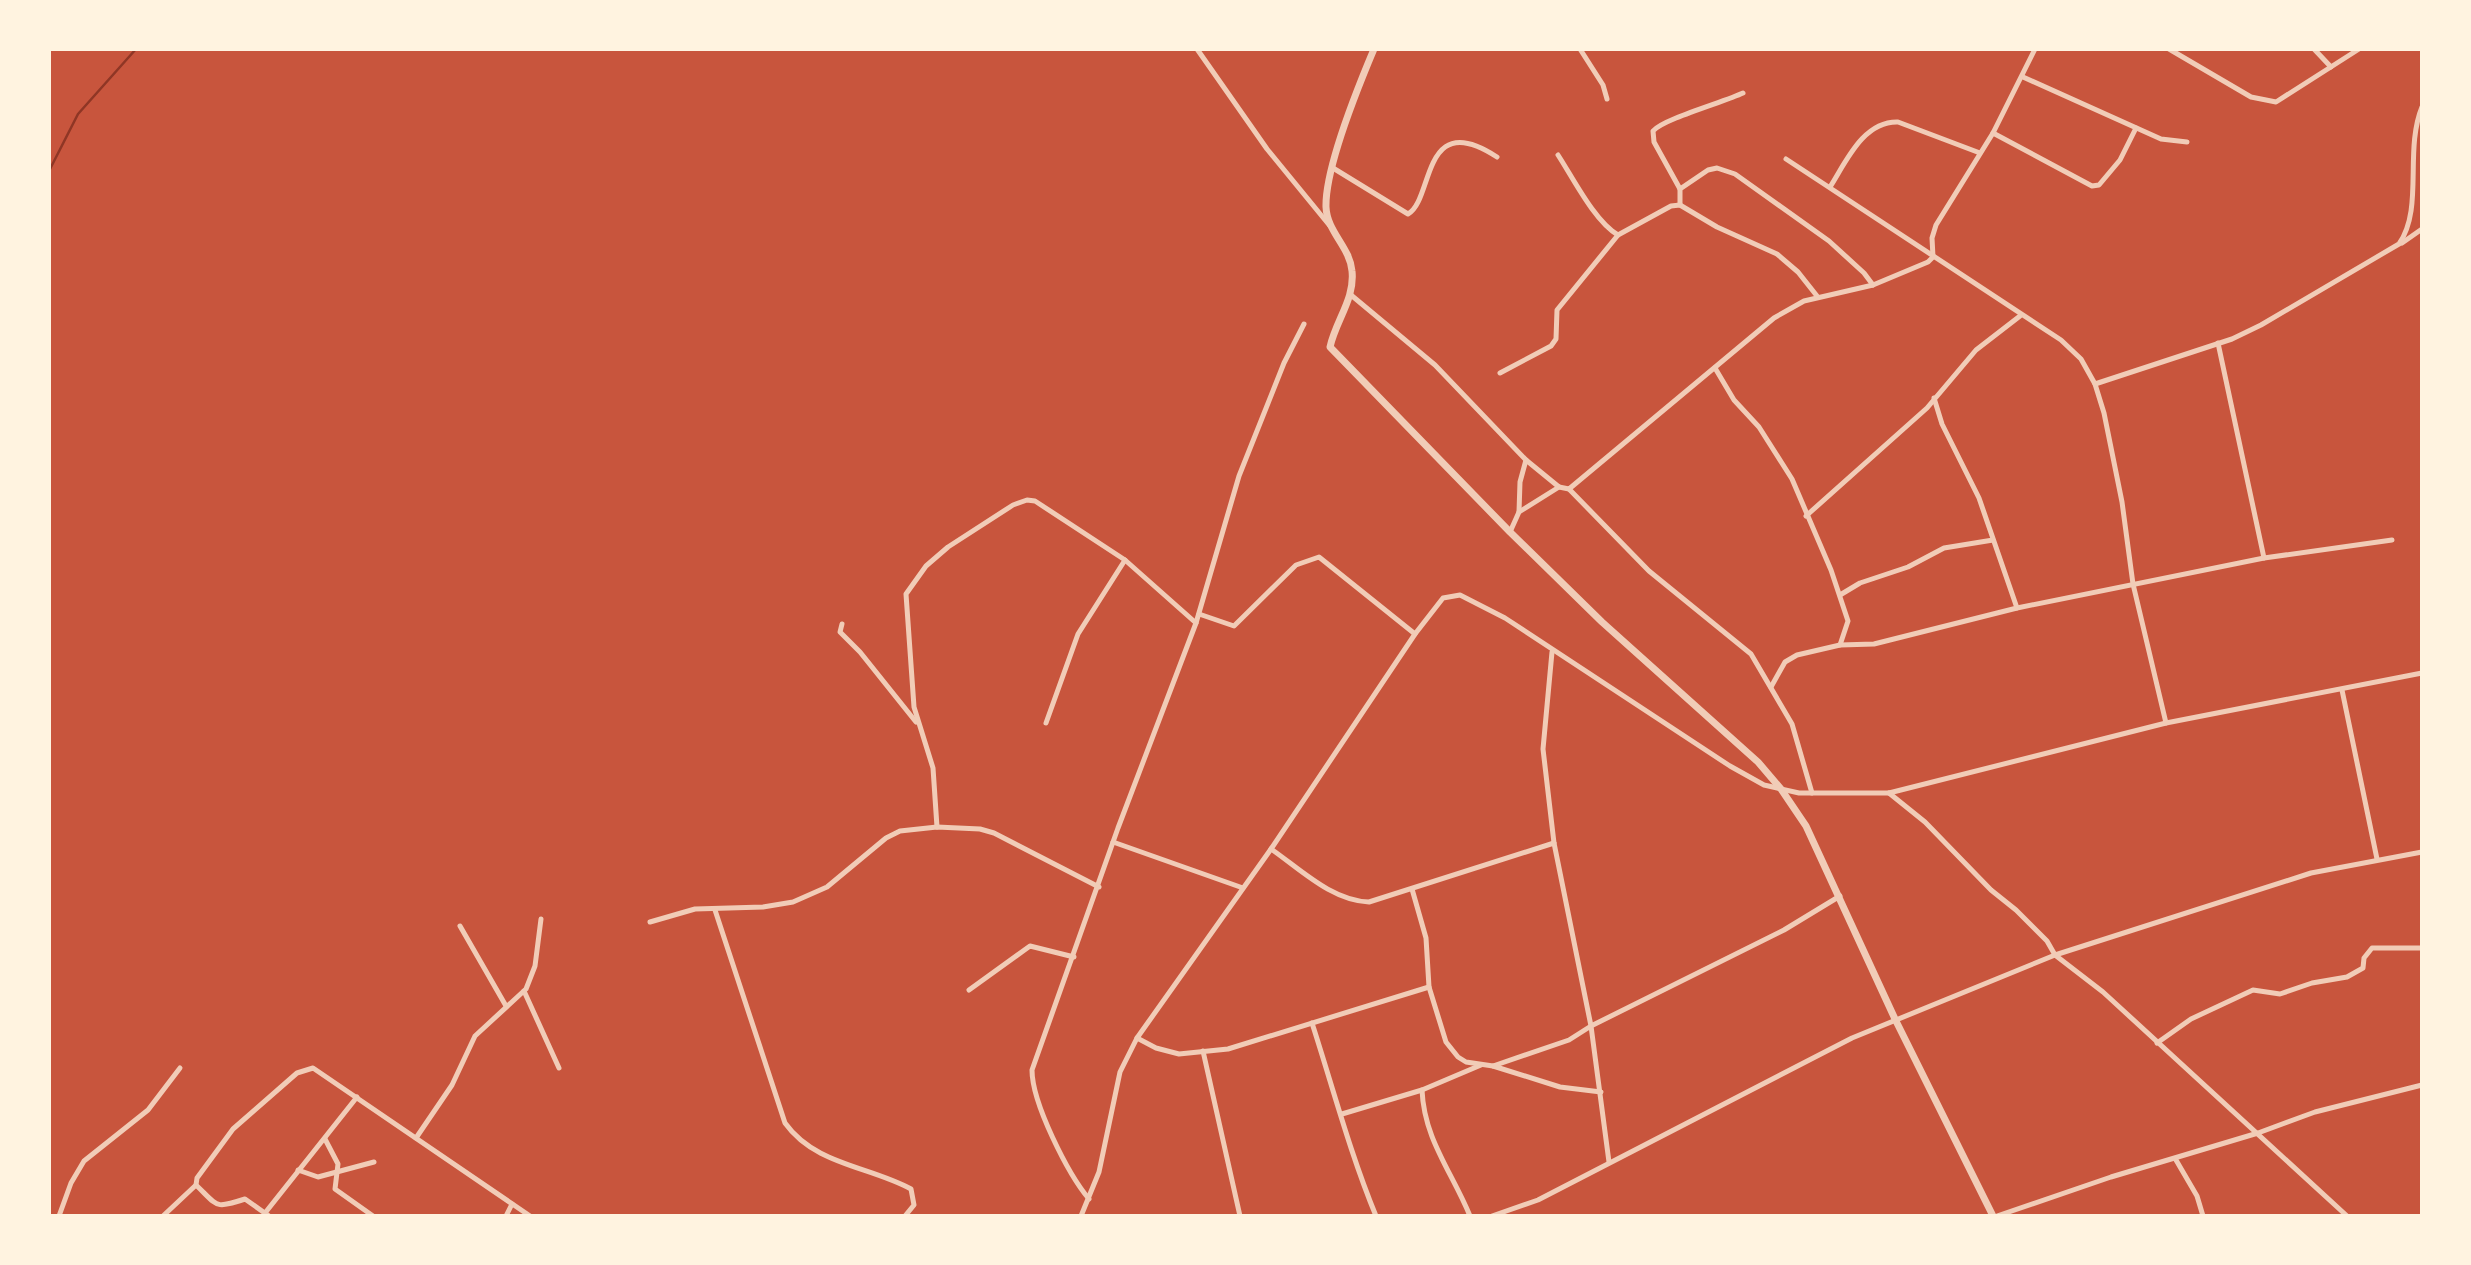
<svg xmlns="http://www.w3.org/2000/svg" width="2471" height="1265" font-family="'DejaVu Sans',sans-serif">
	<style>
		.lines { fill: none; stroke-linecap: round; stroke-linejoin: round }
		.stream { stroke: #8f3625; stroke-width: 2.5 }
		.minor { stroke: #f1ccb7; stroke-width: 5 }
		.tertiary { stroke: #f1ccb7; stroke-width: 7 }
	</style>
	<rect width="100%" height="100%" fill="#c8553d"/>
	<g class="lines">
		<!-- stream -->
		<polyline class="stream" points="49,171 78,114 136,49"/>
		<!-- minor -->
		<g class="minor">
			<polyline points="1197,49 1267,149 1330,226"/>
			<polyline points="1580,49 1603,85 1607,99"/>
			<polyline points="2169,49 2251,97 2276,102 2359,49"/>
			<polyline points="2314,49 2331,67"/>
			<polyline points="2023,77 2161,139 2187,142"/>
			<polyline points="1993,133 2092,186 2099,185 2120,160 2136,128"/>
			<path d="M1558,155C1573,178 1595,222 1618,235L1671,206L1680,205L1717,227L1777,254L1798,272L1817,296"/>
			<polyline points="1786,159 2061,340 2081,359 2095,384 2104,413 2122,502 2133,584 2166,723"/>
			<path d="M1333,168L1408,214C1434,200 1421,107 1497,157"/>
			<path d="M1830,187C1846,162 1863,121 1898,122L1980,153"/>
			<path d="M1680,189L1654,142L1653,131C1663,119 1724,102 1743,93"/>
			<polyline points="1680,205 1680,189 1708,170 1717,168 1735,174 1829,241 1864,273 1873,285"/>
			<polyline points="2402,243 2422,229"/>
			<polyline points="1351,295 1435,365 1526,460 1559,487 1569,489 1774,318 1804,301 1873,285 1928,262 1933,257 1932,238 1936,225 1993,133 2035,49"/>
			<polyline points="2218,343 2264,558"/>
			<polyline points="1715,368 1734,400 1759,427 1792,479 1831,570 1848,621 1840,645"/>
			<polyline points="1500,373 1551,346 1556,339 1557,310 1618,235"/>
			<path d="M2095,384L2232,339L2261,325L2399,244C2424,208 2404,151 2422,107"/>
			<polyline points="1934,398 1942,424 1979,498 2017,608"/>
			<polyline points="1569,489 1649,571 1751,654 1792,724 1812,793"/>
			<polyline points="1519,512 1520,482 1526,460"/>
			<polyline points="1806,516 1927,408 1976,350 2020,316"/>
			<polyline points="1510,532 1519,512 1559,487"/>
			<polyline points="1840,595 1860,583 1908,567 1944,548 1993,540"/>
			<polyline points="1199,614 1234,626 1296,565 1319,557 1415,634"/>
			<polyline points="842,624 840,632 860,652 916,722"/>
			<polyline points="1552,652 1543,749 1554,843 1591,1026 1609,1162"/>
			<polyline points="1771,687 1785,662 1797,655 1840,645 1874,644 2017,608 2264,558 2392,540"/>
			<polyline points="2342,690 2377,859"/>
			<polyline points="1046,723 1078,634 1125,560"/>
			<polyline points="1889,793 1925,822 1991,890 2016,910 2047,941 2055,955 2103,992 2347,1216"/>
			<polyline points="937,827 933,768 914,707 906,594 926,566 948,547 1013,505 1027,500 1035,501 1125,560 1196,623"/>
			<polyline points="1113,842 1243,888"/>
			<path d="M1271,849C1300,869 1332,901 1369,902L1554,843"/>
			<polyline points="1412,889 1426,938 1429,987 1446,1042 1458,1057 1466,1062 1493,1066 1569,1040 1591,1026 1784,930 1840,896"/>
			<path d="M715,910L785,1123C815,1165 869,1166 911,1189L914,1205L905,1216"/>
			<polyline points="650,922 695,909 763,907 793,902 827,887 886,838 900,831 937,827 980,829 994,833 1099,887"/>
			<polyline points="460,926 506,1006"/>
			<polyline points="969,990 1030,946 1074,957"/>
			<polyline points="524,991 559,1068"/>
			<path d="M1312,1023C1333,1088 1350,1153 1376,1216"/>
			<polyline points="1137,1038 1156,1048 1179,1054 1228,1049 1429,987"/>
			<polyline points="2157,1043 2191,1019 2253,990 2280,994 2312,983 2347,977 2363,968 2364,958 2372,948 2422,948"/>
			<polyline points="1203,1051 1240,1216"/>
			<polyline points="1493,1066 1560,1087 1601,1092"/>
			<path d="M1422,1090C1424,1139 1452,1172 1470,1216"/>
			<polyline points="1342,1114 1422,1090 1481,1065"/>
			<polyline points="416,1138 452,1085 475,1036 526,989 535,966 541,919"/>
			<polyline points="325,1139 338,1164 335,1189 373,1216"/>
			<polyline points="2176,1160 2197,1196 2203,1216"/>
			<polyline points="298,1170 318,1177 374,1162"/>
			<path d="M1089,1199C1068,1174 1032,1103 1032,1070L1118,828L1196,623L1239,476L1284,363L1304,324"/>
			<polyline points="265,1213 357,1097"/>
			<polyline points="59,1216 71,1183 84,1161 148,1110 180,1068"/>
			<polyline points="163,1216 196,1185"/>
			<path d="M269,1216L245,1199C214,1209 219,1207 196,1185L197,1178L233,1129L297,1073L313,1068L530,1216"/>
			<polyline points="506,1216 512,1204"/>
			<polyline points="1081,1216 1099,1172 1120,1072 1137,1038 1271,849 1415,634 1443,598 1460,595 1505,618 1730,766 1764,785 1799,793 1889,793 2166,723 2422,673"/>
			<polyline points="1492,1216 1538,1200 1852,1038 2055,955 2311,873 2422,852"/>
			<polyline points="1997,1216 2111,1177 2258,1133 2315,1112 2422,1085"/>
		</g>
		<!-- tertiary -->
		<path class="tertiary" d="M1374,49C1358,87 1325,167 1326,207C1327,232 1350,247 1352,271C1355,299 1336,320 1330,347L1510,532L1602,622L1758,762L1781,789L1806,826L1895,1019L1993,1216"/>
	</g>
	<!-- border -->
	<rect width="2471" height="1265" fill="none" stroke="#fff3e0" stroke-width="102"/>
</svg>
